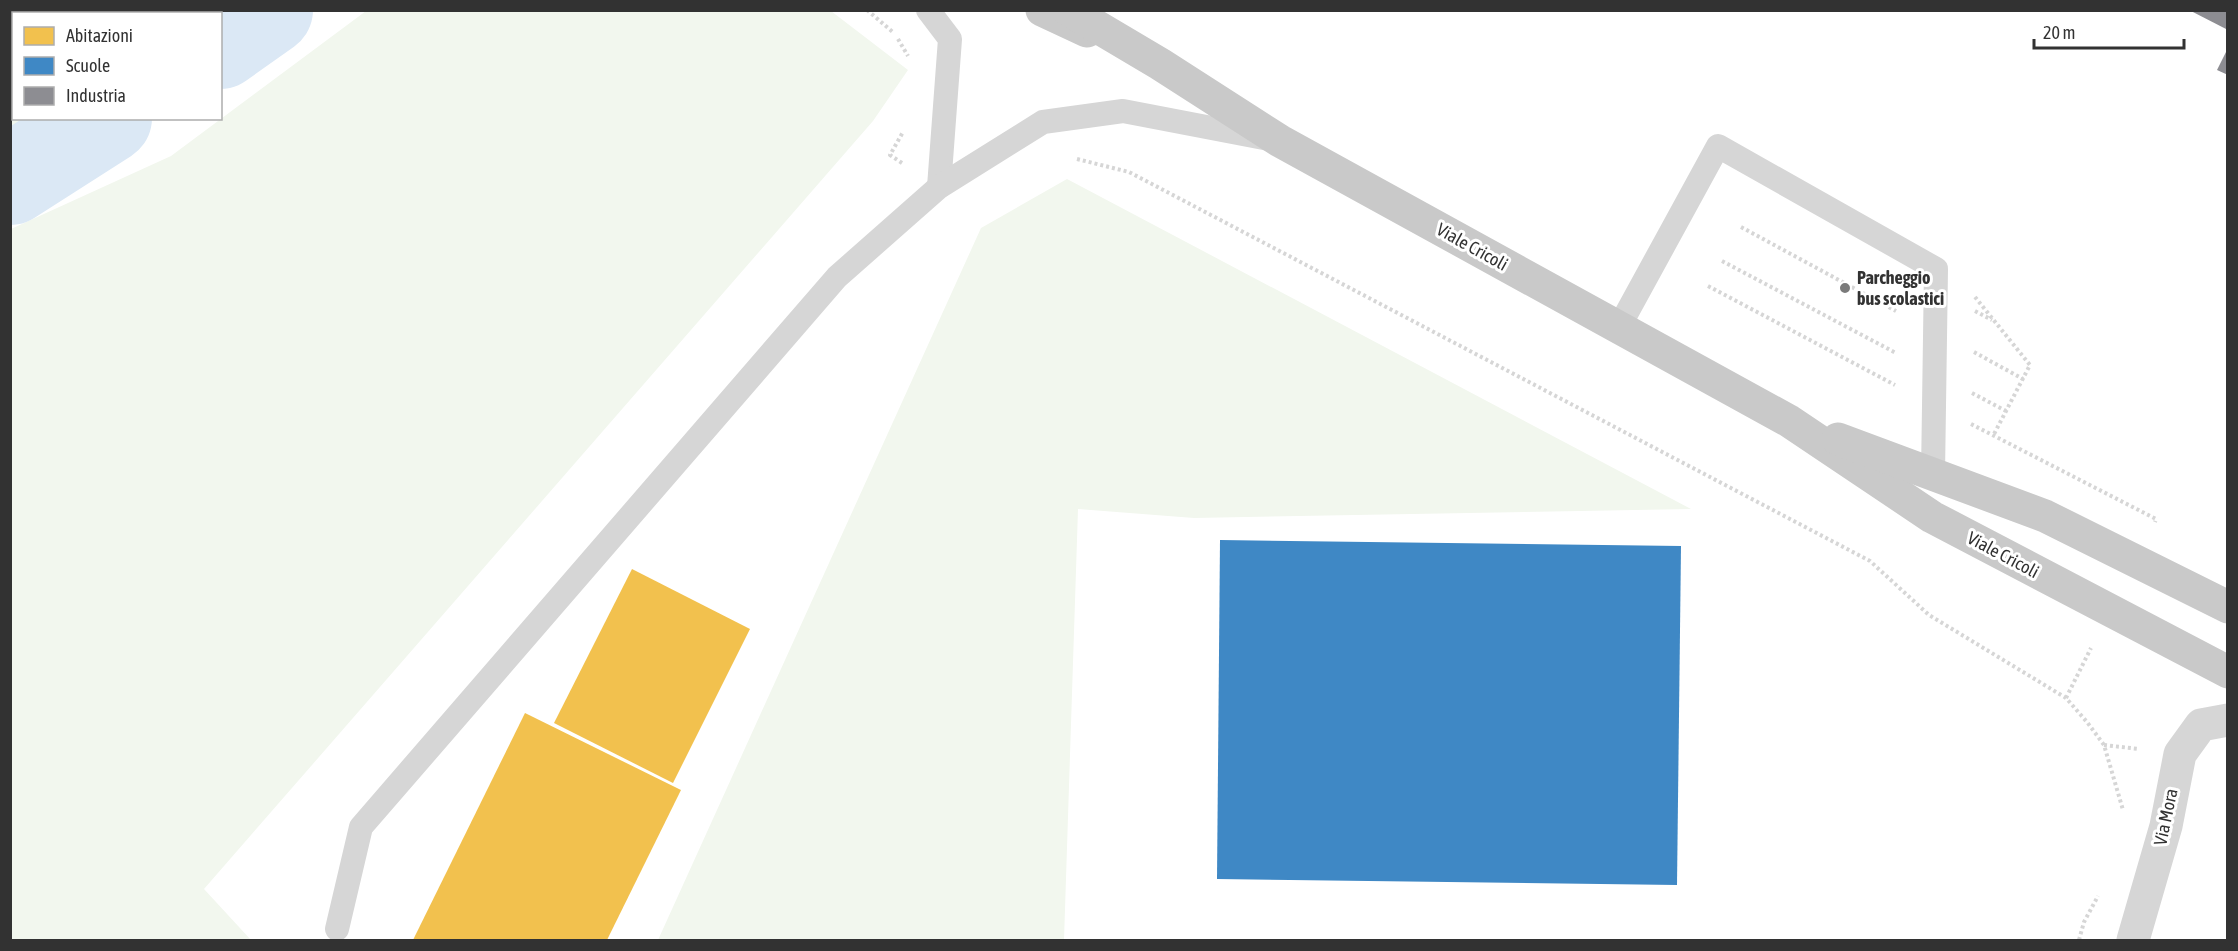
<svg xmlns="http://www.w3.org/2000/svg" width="2238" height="951" font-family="'Asap Condensed',sans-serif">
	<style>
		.green { fill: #f2f7ee }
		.homes { fill: #f2c14e }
		.schools { fill: #3f88c5 }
		.industry { fill: #8d8d92 }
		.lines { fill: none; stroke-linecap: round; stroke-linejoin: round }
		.river { stroke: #dbe8f5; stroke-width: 90 }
		.path { stroke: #d6d6d6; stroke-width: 4; stroke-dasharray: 3 3; stroke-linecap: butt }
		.service { stroke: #d6d6d6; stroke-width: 24 }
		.minor { stroke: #d6d6d6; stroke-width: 33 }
		.primary { stroke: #c9c9c9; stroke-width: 33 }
		.poi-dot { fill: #7a7a7a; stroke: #fff; stroke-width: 2 }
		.labels { text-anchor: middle; stroke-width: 6; stroke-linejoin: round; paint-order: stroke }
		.street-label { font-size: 18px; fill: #323232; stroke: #fff }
		.poi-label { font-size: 18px; font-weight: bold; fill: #323232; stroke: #fff; text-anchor: start }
	</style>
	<rect width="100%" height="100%" fill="#fff"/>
	<!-- green -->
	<g class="green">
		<polygon points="11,10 227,10 227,11 221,15 14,14 14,118 58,119 11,148"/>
		<polygon points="366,11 831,11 908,70 873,121 204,889 251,940 11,940 11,229 171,156"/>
		<polygon points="1067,179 1691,509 1194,518 1078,509 1064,940 658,940 981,228"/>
	</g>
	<!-- homes -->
	<g class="homes">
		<polygon points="632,569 750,629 673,783 554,723"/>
		<polygon points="525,713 681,790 607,940 413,940"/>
	</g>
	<!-- schools -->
	<polygon class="schools" points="1220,540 1681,546 1677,885 1217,879"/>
	<!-- industry -->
	<g class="industry">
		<polygon points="2189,10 2228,10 2228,30"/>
		<polygon points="2228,48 2228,75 2217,70"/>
	</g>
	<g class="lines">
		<!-- river -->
		<g class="river">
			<polyline points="220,44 268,10"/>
			<polyline points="10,180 107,118"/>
		</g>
		<!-- path -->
		<g class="path">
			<polyline points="867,10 894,33"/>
			<polyline points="898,39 908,56"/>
			<polyline points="1077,159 1129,172 1870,561 1929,615 2066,698 2087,722 2104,745 2123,810"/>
			<polyline points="902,163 890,155 903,132"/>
			<polyline points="1741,227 1896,311"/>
			<polyline points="1722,261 1896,353"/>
			<polyline points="1708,286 1895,385"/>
			<polyline points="1975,297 2030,365 1993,436"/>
			<polyline points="1975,311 1992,320"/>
			<polyline points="1974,352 2023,379"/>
			<polyline points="1972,393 2006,411"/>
			<polyline points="1971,424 2156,519 2155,522"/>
			<polyline points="2066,698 2091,648"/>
			<polyline points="2104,745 2139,749"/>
			<polyline points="2079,940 2084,922 2098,896"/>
		</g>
		<!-- service -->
		<g class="service">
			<polyline points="928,10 950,39 939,187"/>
			<polyline points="1619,327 1718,146 1936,269 1933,474"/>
			<polyline points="337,929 361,827 837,277 939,187 1043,122 1123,111 1269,139"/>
		</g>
		<!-- minor -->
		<polyline class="minor" points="2133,940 2166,826 2180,754 2201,725 2228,720"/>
		<!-- primary -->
		<g class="primary">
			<polyline points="1042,10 1087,31"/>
			<polyline points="1069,10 1160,64 1280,141 1789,421 1932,517 2228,672"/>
			<polyline points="1838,439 2045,516 2228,607"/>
		</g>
	</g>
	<!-- markers -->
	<circle class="poi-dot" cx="1845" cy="288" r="6"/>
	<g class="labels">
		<!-- street labels -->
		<g class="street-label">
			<text transform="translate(1472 247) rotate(29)" y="6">Viale Cricoli</text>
			<text transform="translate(2003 555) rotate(28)" y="6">Viale Cricoli</text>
			<text transform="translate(2166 817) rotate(-78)" y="6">Via Mora</text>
		</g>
		<!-- poi labels -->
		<g class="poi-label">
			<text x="1857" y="284">Parcheggio<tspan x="1857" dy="21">bus scolastici</tspan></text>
		</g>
	</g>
	<!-- border -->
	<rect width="2238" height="951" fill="none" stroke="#323232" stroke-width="24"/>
	<!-- legend -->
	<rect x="12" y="12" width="210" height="108" fill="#ffffff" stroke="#adadad" stroke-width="1.5"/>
	<rect x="24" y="27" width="30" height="18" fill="#f2c14e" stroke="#adadad" stroke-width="1.5"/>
	<text x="66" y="42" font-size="18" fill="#323232">Abitazioni</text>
	<rect x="24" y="57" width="30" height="18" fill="#3f88c5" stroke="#adadad" stroke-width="1.5"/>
	<text x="66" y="72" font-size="18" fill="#323232">Scuole</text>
	<rect x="24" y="87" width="30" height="18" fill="#8d8d92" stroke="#adadad" stroke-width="1.5"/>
	<text x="66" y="102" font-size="18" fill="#323232">Industria</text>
	<!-- scale -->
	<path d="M2034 39v9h150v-9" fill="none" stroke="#323232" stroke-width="3"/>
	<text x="2043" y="39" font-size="18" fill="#323232" stroke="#ffffff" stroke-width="4.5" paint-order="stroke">20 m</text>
</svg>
